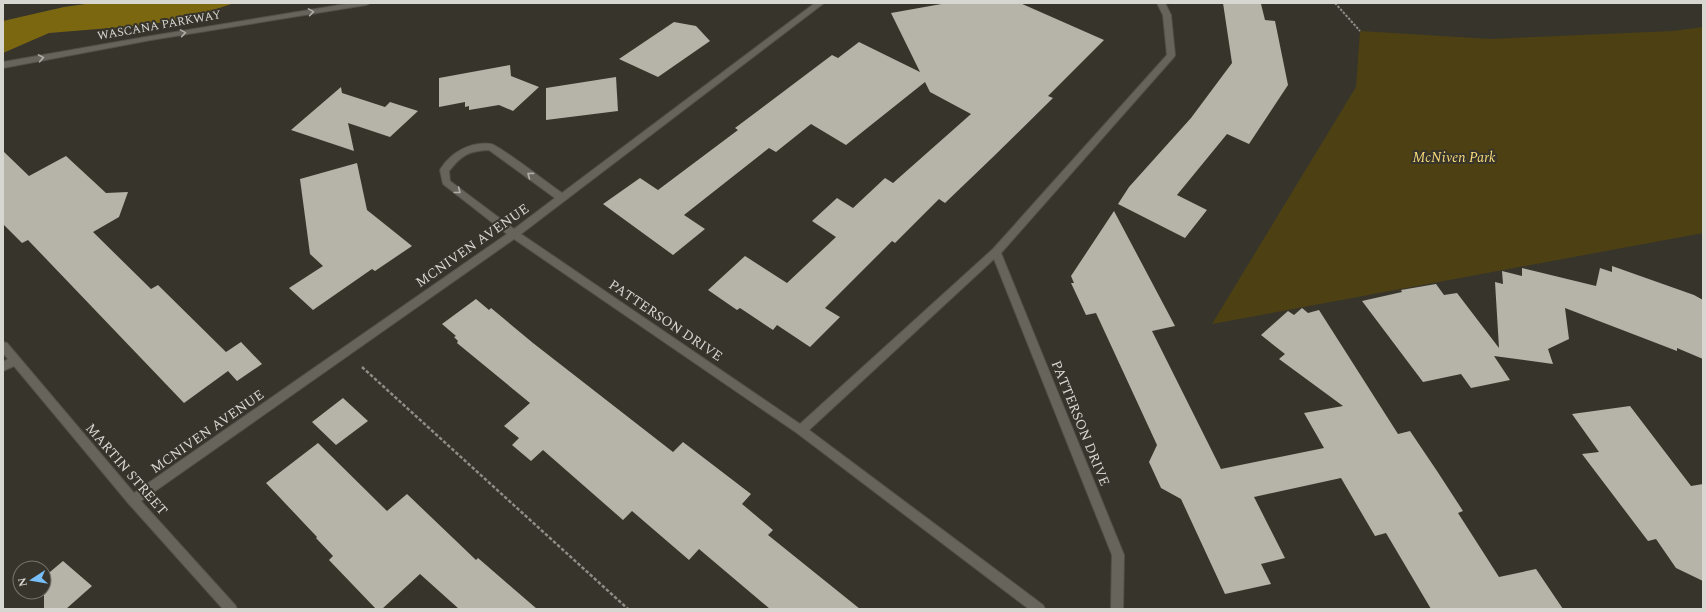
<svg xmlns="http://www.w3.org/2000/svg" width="1706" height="612" font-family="Spectral,serif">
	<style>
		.green { fill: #4d4113 }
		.forest { fill: #7c6711 }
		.building { fill: #b6b3a9 }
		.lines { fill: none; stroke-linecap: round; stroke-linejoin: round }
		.minor-casing { stroke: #525049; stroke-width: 2 }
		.secondary-casing { stroke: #525049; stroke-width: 2 }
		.path-far1 { stroke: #8f8d87; stroke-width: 2; stroke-dasharray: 2.5 1.5; stroke-linecap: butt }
		.path { stroke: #8f8d87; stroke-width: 2.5; stroke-dasharray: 3.5 2; stroke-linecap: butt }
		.minor { fill: #67655b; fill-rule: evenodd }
		.secondary { fill: #67655b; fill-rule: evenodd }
		.oneway { stroke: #b0aea8 }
		.labels { text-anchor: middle; stroke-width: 4; stroke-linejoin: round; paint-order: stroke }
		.far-street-label { font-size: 12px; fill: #d7d6d1; stroke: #37342c }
		.park-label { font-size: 14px; font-style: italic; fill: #f9dc78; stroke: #37342c }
		.street-label { font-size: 14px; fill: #d7d6d1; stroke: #37342c }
	</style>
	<rect width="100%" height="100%" fill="#37342c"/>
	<!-- green -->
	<polygon class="green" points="1703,27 1703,233 1212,324 1356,87 1360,31 1490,39 1673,31"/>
	<!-- forest -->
	<polygon class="forest" points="92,3 234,3 187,19 135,26 49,33 3,53 3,21 64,7"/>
	<!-- building -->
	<g class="building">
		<polygon points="947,3 1020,3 1104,40 1048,96 1053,98 993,157 945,203 939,199 895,243 892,241 825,308 840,317 810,347 777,325 773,330 740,308 737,310 708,290 745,256 787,283 836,237 812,221 837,198 853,208 885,178 893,183 971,114 930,92 925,82 846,145 811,124 776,152 769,148 684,215 705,229 673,255 603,204 640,178 658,190 738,130 735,128 832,55 838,58 859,42 920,72 891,13"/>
		<polygon points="1223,3 1261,4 1265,20 1275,21 1288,85 1249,144 1227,134 1177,195 1207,210 1185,238 1118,204 1129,187 1191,118 1232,63"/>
		<polygon points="674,22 696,26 710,41 658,77 619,59"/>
		<polygon points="510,65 511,76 539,87 513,111 499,105 469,110 469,106 465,107 465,102 439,107 439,78"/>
		<polygon points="616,77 618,111 546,120 546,88"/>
		<polygon points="341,87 342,93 385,107 390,102 418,111 390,137 348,123 354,151 291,130"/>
		<polygon points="3,151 29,176 66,156 106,193 128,192 119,217 93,232 151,289 158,285 226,352 241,342 262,364 237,381 228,371 184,403 28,240 22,243 3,224"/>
		<polygon points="357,163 367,210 412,246 375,271 372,269 313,310 289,288 323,266 310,254 300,179"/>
		<polygon points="1114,211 1175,326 1152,331 1221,469 1324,448 1304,413 1343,406 1279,359 1285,354 1261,335 1288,311 1294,315 1302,308 1308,313 1319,310 1398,434 1410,431 1437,471 1463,511 1458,513 1499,577 1536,569 1563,609 1431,609 1386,533 1375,536 1341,478 1254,497 1285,558 1261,564 1271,584 1225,594 1181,499 1161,488 1149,462 1157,445 1096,313 1086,315 1071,283 1074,283 1071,276"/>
		<polygon points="1612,266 1694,295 1703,300 1703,359 1677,348 1677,351 1565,308 1569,339 1548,349 1553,364 1494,356 1510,380 1471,388 1461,374 1423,382 1362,301 1402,292 1401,290 1436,284 1444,295 1457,293 1499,348 1495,282 1503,284 1502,271 1522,276 1522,268 1596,286 1600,268 1612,272"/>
		<polygon points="476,299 489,310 491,308 533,343 673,452 683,442 751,494 742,504 773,530 768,535 860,609 770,609 699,549 689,560 632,511 623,520 543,450 531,461 512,445 519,438 504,426 530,403 457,343 458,341 454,337 456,336 442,324"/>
		<polygon points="343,398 368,421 336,445 312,422"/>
		<polygon points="1630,406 1691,486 1703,484 1703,581 1676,568 1656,539 1648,541 1582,454 1599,452 1572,414"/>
		<polygon points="318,443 387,511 407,494 476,560 478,558 537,609 459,609 420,574 382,609 376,609 329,560 333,556 316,538 317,537 266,483"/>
		<polygon points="63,561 92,586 66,609 44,609 44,577"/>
	</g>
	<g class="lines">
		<!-- minor casing -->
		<g class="minor-casing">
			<path id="minor" d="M815,3H824L521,234L800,424L993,249L1167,55L1163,15L1157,3H1165L1171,15L1175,55L1174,57L1001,253L1124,555L1123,609H1111L1112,555L994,259L809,430L1043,605L1045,609H1029L797,433L514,239L141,501L235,605L237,609H223L129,504L14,366L3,371V362L8,359L3,353V342L7,343L134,493L507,234L443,184L440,170C450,153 471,141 491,144C499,145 551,186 562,193ZM489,150L555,198L514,229L450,181L449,171C462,155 468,151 489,150Z"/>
		</g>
		<!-- secondary casing -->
		<g class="secondary-casing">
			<polygon id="secondary" points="352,3 370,3 366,5 151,40 3,68 3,62 151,36"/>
		</g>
		<!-- path-far1 -->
		<polyline class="path-far1" points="1335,3 1360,31"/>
		<!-- path -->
		<polyline class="path" points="362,367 628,609"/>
		<!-- minor -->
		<use href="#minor" class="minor"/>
		<!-- secondary -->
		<use href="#secondary" class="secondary"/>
	</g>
	<!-- one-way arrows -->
	<defs><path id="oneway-chevron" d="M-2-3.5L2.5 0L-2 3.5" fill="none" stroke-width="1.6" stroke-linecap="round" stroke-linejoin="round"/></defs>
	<g class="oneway">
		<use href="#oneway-chevron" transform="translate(311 12) rotate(-9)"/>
		<use href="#oneway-chevron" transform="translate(183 33) rotate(-9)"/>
		<use href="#oneway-chevron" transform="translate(41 58) rotate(-10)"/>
		<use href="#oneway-chevron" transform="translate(530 175) rotate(-144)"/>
		<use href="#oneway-chevron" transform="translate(458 191) rotate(38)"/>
	</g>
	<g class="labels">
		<!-- far-street labels -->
		<g class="far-street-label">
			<text transform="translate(159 25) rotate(-10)" y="4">WASCANA PARKWAY</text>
		</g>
		<!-- park labels -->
		<g class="park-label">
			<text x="1454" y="162">McNiven Park</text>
		</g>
		<!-- street labels -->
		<g class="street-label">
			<text transform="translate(472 245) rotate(-35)" y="5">MCNIVEN AVENUE</text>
			<text transform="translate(666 320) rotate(34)" y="5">PATTERSON DRIVE</text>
			<text transform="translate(1081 423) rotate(68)" y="5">PATTERSON DRIVE</text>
			<text transform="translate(207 431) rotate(-35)" y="5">MCNIVEN AVENUE</text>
			<text transform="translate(127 469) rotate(49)" y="5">MARTIN STREET</text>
		</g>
	</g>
	<!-- border -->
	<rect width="1706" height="612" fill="none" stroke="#d7d6d1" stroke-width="8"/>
	<!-- north arrow -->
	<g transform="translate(32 580) rotate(258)"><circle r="19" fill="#37342c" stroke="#77756e"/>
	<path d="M0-3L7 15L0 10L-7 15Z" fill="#79bff8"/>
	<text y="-6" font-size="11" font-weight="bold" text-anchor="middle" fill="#d7d6d1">N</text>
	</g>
</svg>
